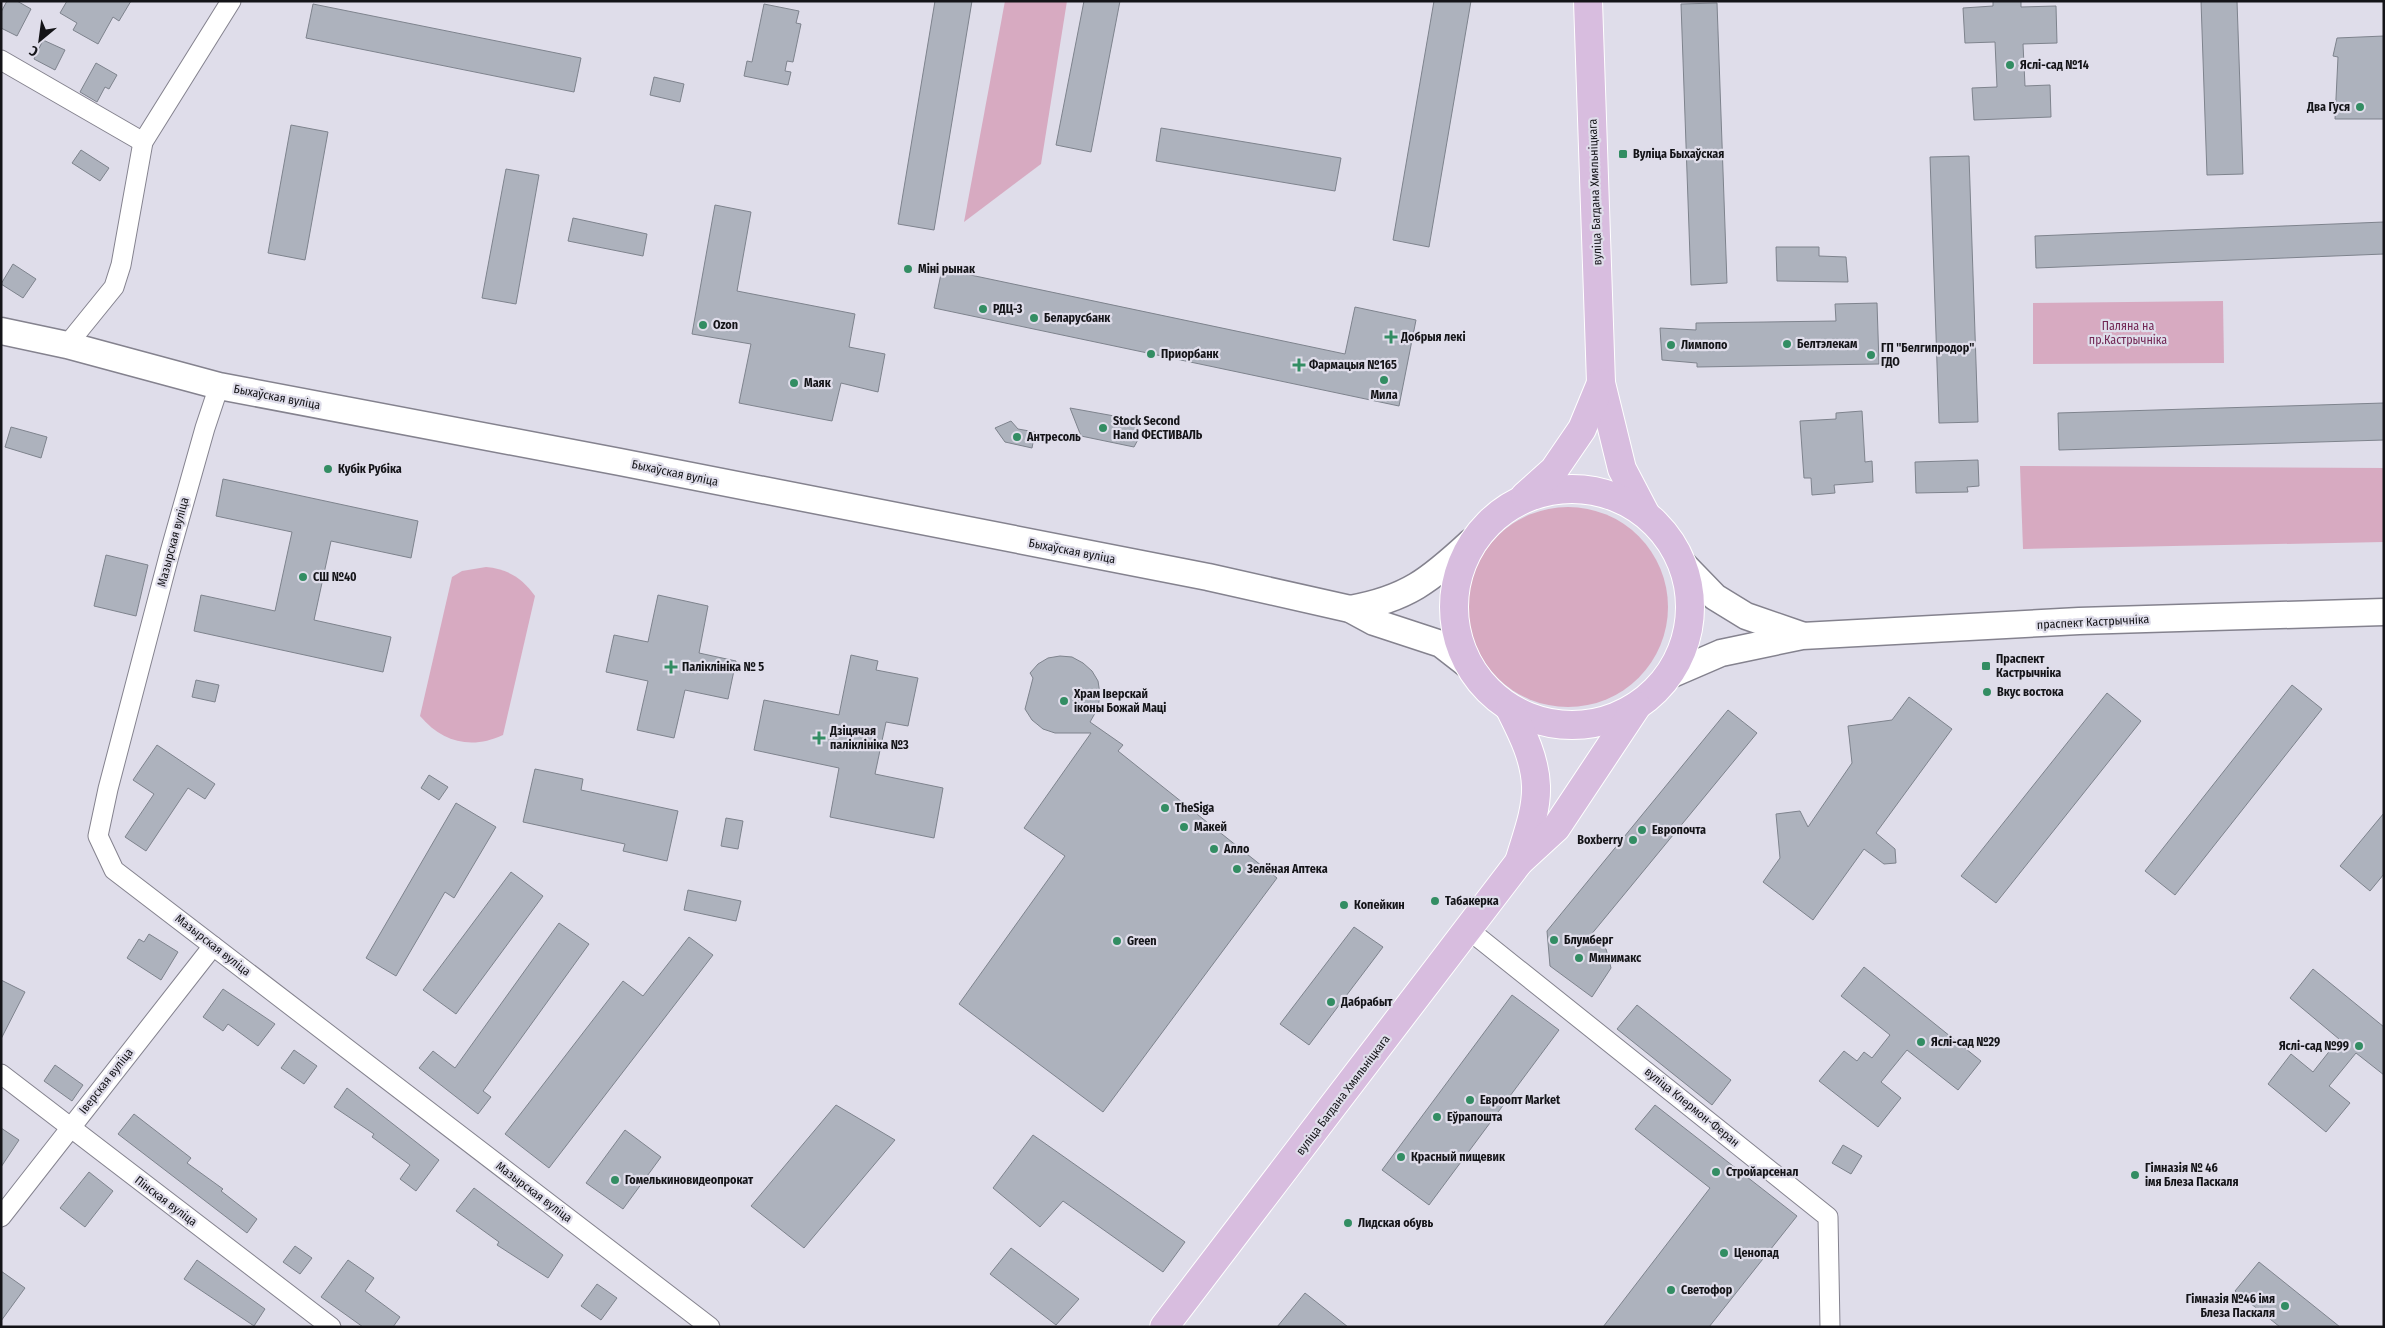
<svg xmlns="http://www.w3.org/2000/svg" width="2385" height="1328" font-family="'Fira Sans Condensed',sans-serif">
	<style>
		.green { fill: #d7aac1 }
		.building { fill: #adb2bd; stroke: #7e838d }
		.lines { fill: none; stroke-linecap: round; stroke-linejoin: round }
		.minor-casing { stroke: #84828e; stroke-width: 21 }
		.secondary-casing { stroke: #84828e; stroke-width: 29 }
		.primary-casing { stroke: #fff; stroke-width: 30 }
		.minor { stroke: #fff; stroke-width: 19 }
		.secondary { stroke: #fff; stroke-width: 26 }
		.primary { stroke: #d8bddf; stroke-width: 28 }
		.poi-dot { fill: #338d63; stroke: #dfddea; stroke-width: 2 }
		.labels { text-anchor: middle; stroke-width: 4.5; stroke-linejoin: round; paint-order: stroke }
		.poi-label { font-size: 12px; font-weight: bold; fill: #141418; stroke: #dfddea; text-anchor: start }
		.street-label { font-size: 12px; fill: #141418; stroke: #dfddea }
		.park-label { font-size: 12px; fill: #722754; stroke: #dfddea }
	</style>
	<rect width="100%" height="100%" fill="#dfddea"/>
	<!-- green -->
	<g class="green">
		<polygon points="1005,1 1067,1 1041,164 964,222"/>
		<polygon points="2223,301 2224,363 2033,364 2033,303"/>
		<polygon points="2020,466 2384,468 2384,542 2023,549"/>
		<circle cx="1568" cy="607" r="100"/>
		<path d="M486,567C508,569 522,578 535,596L503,735C471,750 442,742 420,716L452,577L462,571Z"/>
	</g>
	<!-- building -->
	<g class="building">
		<polygon points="7,1 17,1 31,9 17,36 1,28 1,12"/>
		<polygon points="67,1 131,1 119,21 113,17 98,44 73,30 77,23 60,13"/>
		<polygon points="935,1 972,1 934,230 898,224"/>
		<polygon points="1084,1 1120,1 1091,152 1056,145"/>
		<polygon points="1434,1 1471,1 1429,247 1393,240"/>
		<polygon points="1993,1 2021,1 2021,7 2056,6 2057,43 2023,44 2025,86 2050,85 2051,117 1974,120 1972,88 1997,87 1995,42 1965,43 1963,8 1993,6"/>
		<polygon points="2201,1 2237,1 2243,174 2207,175"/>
		<polygon points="1717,3 1727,283 1691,285 1681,4"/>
		<polygon points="313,4 581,58 574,92 306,38"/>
		<polygon points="764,4 799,11 796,23 801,24 793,62 787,61 785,71 791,72 788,85 744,76 747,61 752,62"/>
		<polygon points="2384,36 2384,119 2335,119 2338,57 2333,56 2337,38"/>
		<polygon points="43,40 65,50 55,70 34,59"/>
		<polygon points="96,63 117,75 109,89 105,87 97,102 80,92"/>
		<polygon points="654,77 684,84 680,102 650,95"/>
		<polygon points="291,125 328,132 305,260 268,253"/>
		<polygon points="1161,128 1341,158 1335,191 1156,161"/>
		<polygon points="81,150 109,168 100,181 72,163"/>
		<polygon points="1969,156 1978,422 1939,423 1930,157"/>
		<polygon points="506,169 539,175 516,304 482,298"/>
		<polygon points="715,205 751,212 737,291 855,314 849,347 885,354 878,392 841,383 832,421 739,403 751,344 692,334"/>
		<polygon points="573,218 647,234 643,256 568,241"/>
		<polygon points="2384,222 2384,254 2036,268 2035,236"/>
		<polygon points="1776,247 1819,247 1819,256 1846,257 1848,282 1777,281"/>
		<polygon points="13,264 36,279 23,298 1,284"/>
		<polygon points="942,269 1345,354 1355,307 1416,320 1399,406 934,308"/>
		<polygon points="1877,303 1879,364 1697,367 1697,363 1662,360 1660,328 1696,330 1696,323 1836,321 1835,304"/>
		<polygon points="2384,403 2384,440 2059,450 2058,413"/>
		<polygon points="1070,408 1131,419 1141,434 1134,447 1081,436"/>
		<polygon points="1862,411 1865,462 1872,461 1873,482 1834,485 1835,493 1812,495 1811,478 1804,478 1800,421 1836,419 1836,413"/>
		<polygon points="1011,421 1018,429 1035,432 1032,448 1005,442 995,428"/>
		<polygon points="11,427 47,437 41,458 5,447"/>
		<polygon points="1978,460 1979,486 1967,487 1968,492 1916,493 1915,462"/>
		<polygon points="223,479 418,521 411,558 331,541 314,620 391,637 383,672 194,631 201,595 275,611 292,532 216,516"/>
		<polygon points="106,555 148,565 136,616 94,606"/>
		<polygon points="658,595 708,606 699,653 736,661 728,699 685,690 674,738 637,730 648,681 606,672 614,635 648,642"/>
		<polygon points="851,655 878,661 876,670 918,678 908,726 886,722 875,774 943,788 934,838 830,817 839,768 754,750 764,700 839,715"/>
		<polygon points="1060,656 1072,657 1083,663 1092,671 1098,681 1100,694 1098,708 1090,722 1123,745 1118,751 1277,878 1103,1112 959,1004 1065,856 1024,828 1091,733 1055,733 1043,729 1032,720 1025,709 1033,678 1030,673 1038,664 1048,658"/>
		<polygon points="196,680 219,685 215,702 192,697"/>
		<polygon points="2292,685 2322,709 2175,895 2145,871"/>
		<polygon points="2107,693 2141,721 1996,903 1961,876"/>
		<polygon points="1909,697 1952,729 1876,833 1895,849 1896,863 1884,864 1864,849 1813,920 1763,882 1780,858 1776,814 1800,811 1808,827 1852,763 1848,726 1892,720"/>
		<polygon points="1728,710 1757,733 1590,936 1606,949 1611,968 1592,997 1550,966 1547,931"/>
		<polygon points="157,745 215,784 205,799 188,788 146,851 125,837 154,794 133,780"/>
		<polygon points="535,769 583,779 581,790 678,811 667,861 623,851 625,844 523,822"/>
		<polygon points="429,775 448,787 439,800 421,788"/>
		<polygon points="456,803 496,827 454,898 445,892 396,976 366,958"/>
		<polygon points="2384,813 2384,874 2370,891 2340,866"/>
		<polygon points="726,818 743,821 738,849 721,846"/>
		<polygon points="511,872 543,896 456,1014 423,990"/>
		<polygon points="688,890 741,901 736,921 684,910"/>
		<polygon points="559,923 589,944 483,1091 491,1097 478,1114 419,1068 433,1051 455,1068"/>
		<polygon points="1354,927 1383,947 1309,1045 1280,1024"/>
		<polygon points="149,934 178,952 161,980 127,958 139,939 144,942"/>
		<polygon points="689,937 713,955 549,1168 505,1134 623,981 643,996"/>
		<polygon points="1864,967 1981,1061 1958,1090 1907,1050 1881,1082 1901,1098 1878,1127 1819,1081 1844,1051 1857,1061 1864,1052 1872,1058 1890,1035 1841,996"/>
		<polygon points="2313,969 2384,1027 2384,1075 2356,1053 2329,1086 2350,1103 2326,1132 2268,1084 2291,1054 2313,1072 2339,1039 2290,998"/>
		<polygon points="1,980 25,992 1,1039"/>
		<polygon points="223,989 275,1024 258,1046 228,1024 223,1031 203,1017"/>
		<polygon points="1512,995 1559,1030 1429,1205 1382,1170"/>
		<polygon points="1637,1005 1731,1080 1712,1105 1617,1029"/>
		<polygon points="294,1050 317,1066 304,1084 281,1068"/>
		<polygon points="55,1065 83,1085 72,1101 44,1081"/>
		<polygon points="347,1088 439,1160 416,1191 400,1179 410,1165 372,1137 374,1134 334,1107"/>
		<polygon points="836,1105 895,1140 804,1248 751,1206"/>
		<polygon points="1655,1105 1797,1216 1709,1327 1603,1327 1710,1188 1635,1129"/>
		<polygon points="134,1114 191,1158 187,1163 223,1189 221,1191 257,1219 247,1233 118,1134"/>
		<polygon points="1,1128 19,1140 1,1167"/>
		<polygon points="625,1130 661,1157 623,1209 586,1183"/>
		<polygon points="1033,1135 1185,1242 1163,1272 1063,1201 1040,1227 993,1188"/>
		<polygon points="1843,1145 1862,1156 1851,1174 1832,1163"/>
		<polygon points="89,1172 113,1191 85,1227 60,1208"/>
		<polygon points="474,1188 563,1255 548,1278 497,1245 499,1242 456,1211"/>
		<polygon points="295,1246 312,1258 300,1274 283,1262"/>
		<polygon points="1011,1248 1079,1299 1056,1325 990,1274"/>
		<polygon points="197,1260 265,1309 254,1326 184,1279"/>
		<polygon points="348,1260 374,1278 365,1291 400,1317 393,1327 363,1327 321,1297"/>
		<polygon points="2259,1262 2340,1327 2280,1327 2235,1291"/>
		<polygon points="1,1271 25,1288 1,1321"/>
		<polygon points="597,1284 617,1298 601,1320 581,1306"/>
		<polygon points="1305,1293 1348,1327 1277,1327"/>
	</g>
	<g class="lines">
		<!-- minor casing -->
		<g class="minor-casing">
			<g id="minor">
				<polyline points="1,60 143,142"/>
				<polyline points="67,345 114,287 121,265 143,142 231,1"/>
				<polyline points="219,386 205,428 170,552 108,789 98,836 114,870 710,1327"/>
				<polyline points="1469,930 1828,1217 1830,1327"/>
				<polyline points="1,1074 331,1327"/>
				<polyline points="1,1217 213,946"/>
			</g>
		</g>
		<!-- secondary casing -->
		<g class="secondary-casing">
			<g id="secondary">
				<polyline points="1,331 67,345 219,386 620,462 1208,577 1350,609 1374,622 1441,644 1468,665"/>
				<polyline points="1683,564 1715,597 1746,616 1801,635"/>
				<path d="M1350,609C1407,599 1430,580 1471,542"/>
				<polyline points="1670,675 1721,653 1802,636 2079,621 2384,612"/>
			</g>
		</g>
		<!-- primary casing -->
		<g class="primary-casing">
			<g id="primary">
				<polyline points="1588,1 1601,383 1622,469 1645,513"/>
				<circle cx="1572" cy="607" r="118"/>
				<polyline points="1525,496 1554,470 1582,429 1601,383"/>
				<path d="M1510,709C1522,733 1535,758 1536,786C1537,811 1526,838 1519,862"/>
				<polyline points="1164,1327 1519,862 1556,828 1637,706"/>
			</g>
		</g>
		<!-- minor -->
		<use href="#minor" class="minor"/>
		<!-- secondary -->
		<use href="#secondary" class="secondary"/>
		<!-- primary -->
		<use href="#primary" class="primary"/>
	</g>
	<!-- markers -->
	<g class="poi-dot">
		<circle cx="2010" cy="65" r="5"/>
		<circle cx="2360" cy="107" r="5"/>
		<rect x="1618" y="149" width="10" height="10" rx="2.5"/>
		<circle cx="908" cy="269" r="5"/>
		<circle cx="983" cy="309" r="5"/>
		<circle cx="1034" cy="318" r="5"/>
		<circle cx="703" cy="325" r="5"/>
		<path d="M1388.5 329.5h5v5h5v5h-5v5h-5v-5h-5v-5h5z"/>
		<circle cx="1787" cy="344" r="5"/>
		<circle cx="1671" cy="345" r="5"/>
		<circle cx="1151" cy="354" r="5"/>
		<circle cx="1871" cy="355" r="5"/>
		<path d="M1296.5 357.5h5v5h5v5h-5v5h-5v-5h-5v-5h5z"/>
		<circle cx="1384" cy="380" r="5"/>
		<circle cx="794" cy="383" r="5"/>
		<circle cx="1103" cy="428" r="5"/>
		<circle cx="1017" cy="437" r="5"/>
		<circle cx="328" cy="469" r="5"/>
		<circle cx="303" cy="577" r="5"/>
		<rect x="1981" y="661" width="10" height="10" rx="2.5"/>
		<path d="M668.5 659.5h5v5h5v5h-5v5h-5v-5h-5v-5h5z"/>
		<circle cx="1987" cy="692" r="5"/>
		<circle cx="1064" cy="701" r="5"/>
		<path d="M816.5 730.5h5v5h5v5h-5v5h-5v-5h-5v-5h5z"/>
		<circle cx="1165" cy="808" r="5"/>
		<circle cx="1184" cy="827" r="5"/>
		<circle cx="1642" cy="830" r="5"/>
		<circle cx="1633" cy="840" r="5"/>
		<circle cx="1214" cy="849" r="5"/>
		<circle cx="1237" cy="869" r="5"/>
		<circle cx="1435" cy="901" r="5"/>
		<circle cx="1344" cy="905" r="5"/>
		<circle cx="1554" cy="940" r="5"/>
		<circle cx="1117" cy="941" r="5"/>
		<circle cx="1579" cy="958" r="5"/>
		<circle cx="1331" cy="1002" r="5"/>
		<circle cx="1921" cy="1042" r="5"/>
		<circle cx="2359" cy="1046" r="5"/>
		<circle cx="1470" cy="1100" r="5"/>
		<circle cx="1437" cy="1117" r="5"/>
		<circle cx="1401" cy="1157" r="5"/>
		<circle cx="1716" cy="1172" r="5"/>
		<circle cx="2135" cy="1175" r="5"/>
		<circle cx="615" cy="1180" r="5"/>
		<circle cx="1348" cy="1223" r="5"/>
		<circle cx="1724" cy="1253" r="5"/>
		<circle cx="1671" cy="1290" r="5"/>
		<circle cx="2285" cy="1306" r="5"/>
	</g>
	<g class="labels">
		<!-- poi labels -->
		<g class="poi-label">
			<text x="2020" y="69">Яслі-сад №14</text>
			<text x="2350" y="111" text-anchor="end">Два Гуся</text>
			<text x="1633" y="158">Вуліца Быхаўская</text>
			<text x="918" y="273">Міні рынак</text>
			<text x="993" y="313">РДЦ-3</text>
			<text x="1044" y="322">Беларусбанк</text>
			<text x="713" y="329">Ozon</text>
			<text x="1401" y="341">Добрыя лекі</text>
			<text x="1797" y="348">Белтэлекам</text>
			<text x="1681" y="349">Лимпопо</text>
			<text x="1881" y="352">ГП "Белгипродор"<tspan x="1881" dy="14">ГДО</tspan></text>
			<text x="1161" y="358">Приорбанк</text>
			<text x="1309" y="369">Фармацыя №165</text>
			<text x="804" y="387">Маяк</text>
			<text x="1384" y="399" text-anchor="middle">Мила</text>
			<text x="1113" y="425">Stock Second<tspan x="1113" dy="14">Hand ФЕСТИВАЛЬ</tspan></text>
			<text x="1027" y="441">Антресоль</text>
			<text x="338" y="473">Кубік Рубіка</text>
			<text x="313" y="581">СШ №40</text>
			<text x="1996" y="663">Праспект<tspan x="1996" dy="14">Кастрычніка</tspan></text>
			<text x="682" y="671">Паліклініка № 5</text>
			<text x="1997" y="696">Вкус востока</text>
			<text x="1074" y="698">Храм Іверскай<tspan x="1074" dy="14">іконы Божай Маці</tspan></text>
			<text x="830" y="735">Дзіцячая<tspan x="830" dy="14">паліклініка №3</tspan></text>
			<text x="1175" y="812">TheSiga</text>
			<text x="1194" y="831">Макей</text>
			<text x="1652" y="834">Европочта</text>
			<text x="1623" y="844" text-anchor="end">Boxberry</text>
			<text x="1224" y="853">Алло</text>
			<text x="1247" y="873">Зелёная Аптека</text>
			<text x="1445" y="905">Табакерка</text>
			<text x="1354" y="909">Копейкин</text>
			<text x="1564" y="944">Блумберг</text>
			<text x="1127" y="945">Green</text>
			<text x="1589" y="962">Минимакс</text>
			<text x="1341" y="1006">Дабрабыт</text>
			<text x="1931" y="1046">Яслі-сад №29</text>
			<text x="2349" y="1050" text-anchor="end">Яслі-сад №99</text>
			<text x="1480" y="1104">Евроопт Market</text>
			<text x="1447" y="1121">Еўрапошта</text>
			<text x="1411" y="1161">Красный пищевик</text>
			<text x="2145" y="1172">Гімназія № 46<tspan x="2145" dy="14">імя Блеза Паскаля</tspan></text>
			<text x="1726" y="1176">Стройарсенал</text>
			<text x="625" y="1184">Гомелькиновидеопрокат</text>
			<text x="1358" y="1227">Лидская обувь</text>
			<text x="1734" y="1257">Ценопад</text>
			<text x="1681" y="1294">Светофор</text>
			<text x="2275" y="1303" text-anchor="end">Гімназія №46 імя<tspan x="2275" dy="14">Блеза Паскаля</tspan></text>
		</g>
		<!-- street labels -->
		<g class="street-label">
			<text transform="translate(1595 192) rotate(-92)" y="4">вуліца Багдана Хмяльніцкага</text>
			<text transform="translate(277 397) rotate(11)" y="4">Быхаўская вуліца</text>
			<text transform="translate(675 473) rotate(12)" y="4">Быхаўская вуліца</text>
			<text transform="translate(173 542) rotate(-75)" y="4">Мазырская вуліца</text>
			<text transform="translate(1072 551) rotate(11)" y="4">Быхаўская вуліца</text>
			<text transform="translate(2093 622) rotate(-3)" y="4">праспект Кастрычніка</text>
			<text transform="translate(213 945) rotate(38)" y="4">Мазырская вуліца</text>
			<text transform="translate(106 1081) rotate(-52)" y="4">Іверская вуліца</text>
			<text transform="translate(1343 1095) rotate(-53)" y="4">вуліца Багдана Хмяльніцкага</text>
			<text transform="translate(1692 1107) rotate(39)" y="4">вуліца Клермон-Феран</text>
			<text transform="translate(534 1192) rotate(37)" y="4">Мазырская вуліца</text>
			<text transform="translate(166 1201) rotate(37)" y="4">Пінская вуліца</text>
		</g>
		<!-- park labels -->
		<g class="park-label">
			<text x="2128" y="330">Паляна на<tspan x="2128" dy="14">пр.Кастрычніка</tspan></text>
		</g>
	</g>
	<!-- border -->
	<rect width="2385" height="1328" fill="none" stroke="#141418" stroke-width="5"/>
	<!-- north arrow -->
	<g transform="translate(40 40) rotate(209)" stroke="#dfddea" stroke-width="4" paint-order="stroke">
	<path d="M0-4L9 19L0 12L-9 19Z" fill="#141418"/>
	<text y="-8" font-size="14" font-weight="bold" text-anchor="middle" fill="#141418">С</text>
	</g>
</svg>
